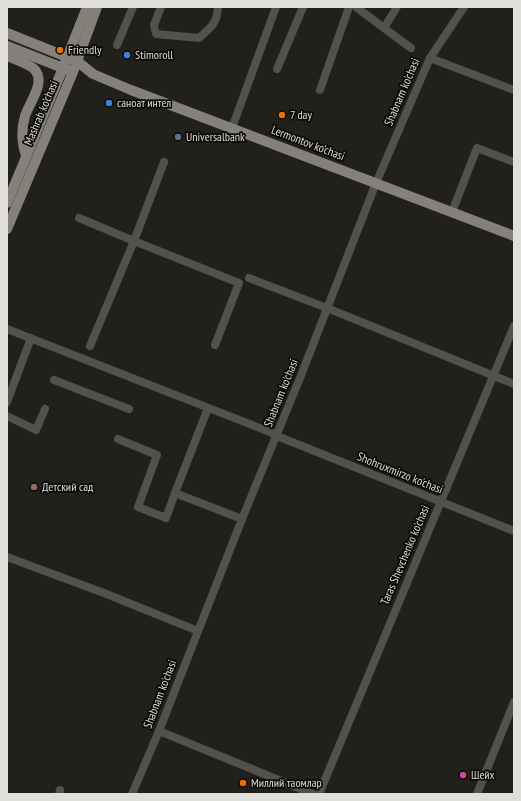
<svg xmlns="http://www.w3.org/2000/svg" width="521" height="801" font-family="'PT Sans Narrow',sans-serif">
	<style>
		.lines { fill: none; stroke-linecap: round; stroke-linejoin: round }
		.minor { stroke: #52514e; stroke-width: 8 }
		.major { stroke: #84817b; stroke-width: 10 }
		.food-dot { fill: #e8710a; stroke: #0b0a07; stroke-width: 1.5 }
		.shop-dot { fill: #3f7fe0; stroke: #0b0a07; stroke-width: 1.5 }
		.service-dot { fill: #5c6f8a; stroke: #0b0a07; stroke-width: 1.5 }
		.education-dot { fill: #8d6e63; stroke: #0b0a07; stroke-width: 1.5 }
		.hotel-dot { fill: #d1479c; stroke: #0b0a07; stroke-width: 1.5 }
		.labels { text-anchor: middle; stroke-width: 3.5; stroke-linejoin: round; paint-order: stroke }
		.poi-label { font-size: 12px; fill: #dfded9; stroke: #0b0a07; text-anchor: start }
		.street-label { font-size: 12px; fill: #dfded9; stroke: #0b0a07 }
	</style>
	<rect width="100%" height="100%" fill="#22201a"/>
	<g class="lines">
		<!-- minor -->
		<g class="minor">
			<path d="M161,7L154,25L156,34L199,38C211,27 217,24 218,7"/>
			<polyline points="356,7 384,28 397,7"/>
			<polyline points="384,28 411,48"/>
			<polyline points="117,45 133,7"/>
			<polyline points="430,58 514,90"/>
			<polyline points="277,69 303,7"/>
			<polyline points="320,90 349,7"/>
			<polyline points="232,128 276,7"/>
			<polyline points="164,162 134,241 239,283 215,345"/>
			<polyline points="452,212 477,148 514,162"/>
			<polyline points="79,218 134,241 90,346"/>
			<polyline points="249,278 327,308 514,384"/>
			<polyline points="7,329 270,432 277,436 514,531"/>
			<polyline points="54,380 129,409"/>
			<polyline points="7,402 31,338"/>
			<polyline points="208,408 175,493 242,519"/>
			<polyline points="7,416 36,430 45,409"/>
			<polyline points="118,439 157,455 138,507 166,518 175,493"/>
			<polyline points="7,557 104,593 198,631"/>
			<polyline points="159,731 313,794"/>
			<polyline points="59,794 60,790"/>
			<polyline points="132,794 159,731 242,519 300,378 376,183 430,58 464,7"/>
			<polyline points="319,794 514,326"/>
			<polyline points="477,794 514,702"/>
		</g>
		<!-- major -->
		<g class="major">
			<polyline points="7,33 77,61 93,74 131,90 514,236"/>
			<polyline points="7,46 68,70"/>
			<path d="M7,56C14,59 26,63 33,68C48,80 29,103 25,116C21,129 22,144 26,156"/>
			<polyline points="7,203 63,68 87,7"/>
			<polyline points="7,229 73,72 97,7"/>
		</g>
	</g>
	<!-- markers -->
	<g class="food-dot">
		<circle cx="60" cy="50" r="4"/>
		<circle cx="282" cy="115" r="4"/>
		<circle cx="243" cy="783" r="4"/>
	</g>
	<g class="shop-dot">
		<circle cx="127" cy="55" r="4"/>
		<circle cx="109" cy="103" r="4"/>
	</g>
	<circle class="service-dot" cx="178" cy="137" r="4"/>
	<circle class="education-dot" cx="34" cy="487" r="4"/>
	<circle class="hotel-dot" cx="463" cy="775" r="4"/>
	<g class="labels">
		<!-- poi labels -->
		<g class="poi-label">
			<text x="68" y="54">Friendly</text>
			<text x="135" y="59">Stimoroll</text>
			<text x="117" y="107">саноат интел</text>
			<text x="290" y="119">7 day</text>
			<text x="186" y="141">Universalbank</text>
			<text x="42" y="491">Детский сад</text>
			<text x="471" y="779">Шейх</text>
			<text x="251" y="787">Миллий таомлар</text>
		</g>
		<!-- street labels -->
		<g class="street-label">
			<text transform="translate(402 92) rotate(-67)" y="4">Shabnam ko'chasi</text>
			<text transform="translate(41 113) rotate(-67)" y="4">Mashrab ko'chasi</text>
			<text transform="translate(308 143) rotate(21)" y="4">Lermontov ko’chasi</text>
			<text transform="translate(281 393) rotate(-68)" y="4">Shabnam ko'chasi</text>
			<text transform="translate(400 473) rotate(22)" y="4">Shohruxmirzo ko'chasi</text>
			<text transform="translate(405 555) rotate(-67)" y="4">Taras Shevchenko ko'chasi</text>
			<text transform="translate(160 694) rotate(-69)" y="4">Shabnam ko'chasi</text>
		</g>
	</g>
	<!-- border -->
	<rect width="521" height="801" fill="none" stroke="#dfded9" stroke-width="16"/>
</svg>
